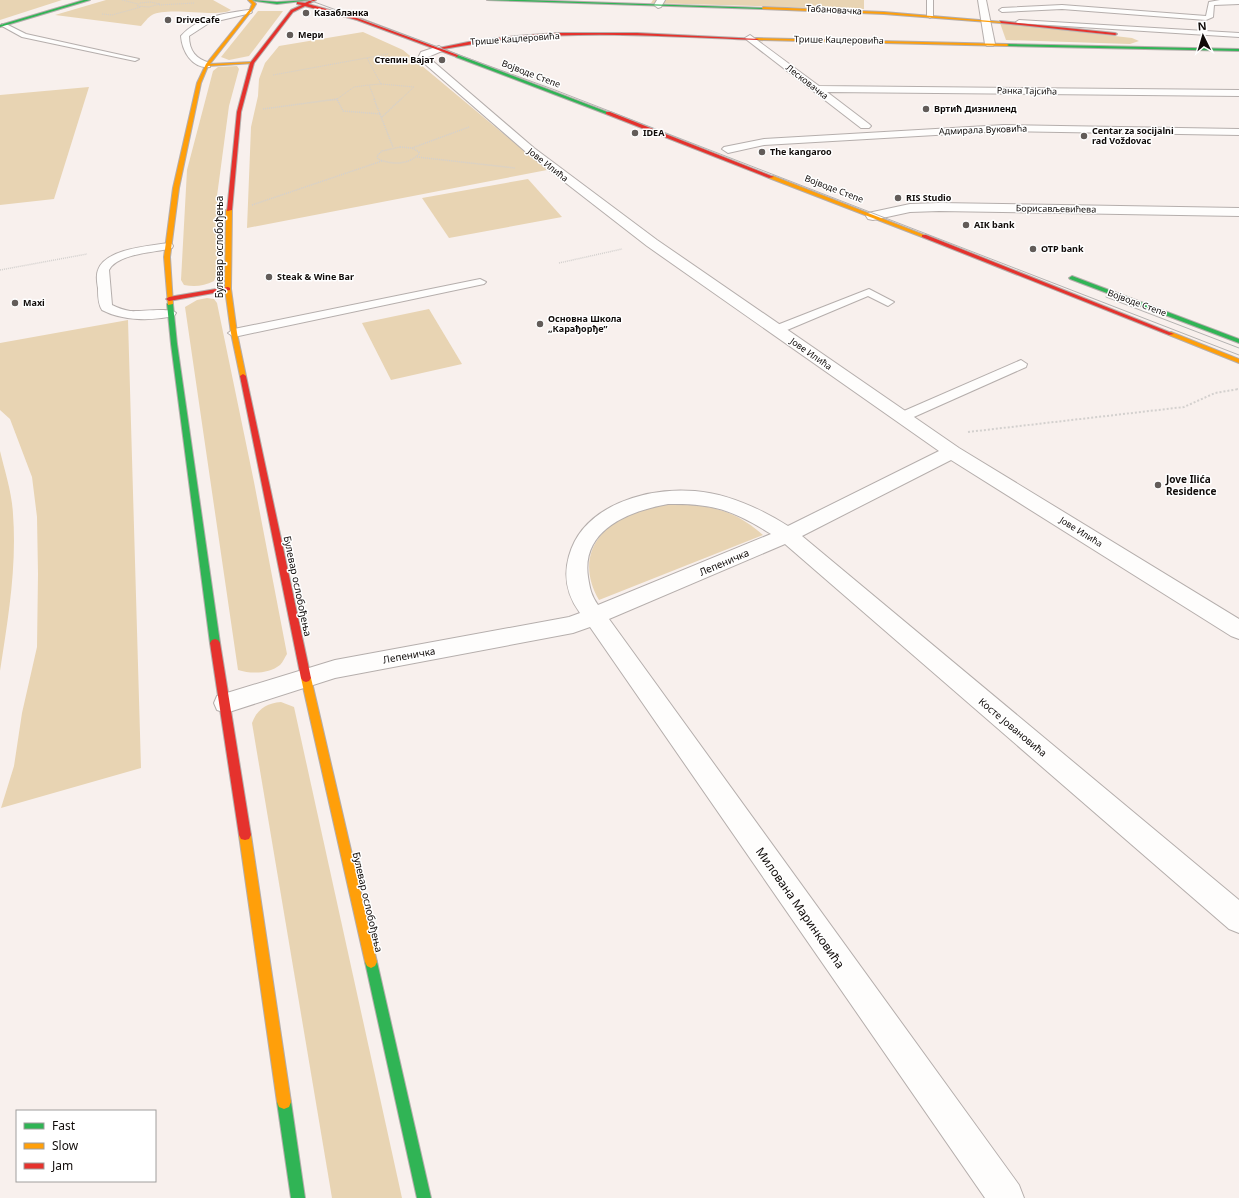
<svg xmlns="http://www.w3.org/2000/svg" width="1239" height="1198" font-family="'Noto Sans',sans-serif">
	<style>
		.green { fill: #e8d4b3 }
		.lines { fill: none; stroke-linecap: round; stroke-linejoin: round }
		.lane-casing { stroke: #b5aeac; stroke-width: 2 }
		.street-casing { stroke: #b5aeac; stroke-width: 2 }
		.fast-casing { stroke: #b5aeac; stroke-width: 2 }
		.slow-casing { stroke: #b5aeac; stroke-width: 2 }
		.jam-casing { stroke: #b5aeac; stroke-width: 2 }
		.path-far2 { stroke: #d3d0ce; stroke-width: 1; stroke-dasharray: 1 1; stroke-linecap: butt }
		.path-far1 { stroke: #d3d0ce; stroke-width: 1.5; stroke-dasharray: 1 1; stroke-linecap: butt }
		.path { stroke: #d3d0ce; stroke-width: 2; stroke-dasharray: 2 2; stroke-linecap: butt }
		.lane { fill: #fefdfc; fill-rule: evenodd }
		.street { fill: #fefdfc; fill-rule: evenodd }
		.fast { fill: #30b455; fill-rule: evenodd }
		.slow { fill: #ff9f0a; fill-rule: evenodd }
		.jam { fill: #e5322d; fill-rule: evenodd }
		.tram { stroke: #b5b3b2; stroke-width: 1 }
		.poi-dot { fill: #625c59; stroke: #fff; stroke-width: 1.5 }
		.labels { text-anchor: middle; stroke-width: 3; stroke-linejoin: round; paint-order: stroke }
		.far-street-label { font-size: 9px; fill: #110c0a; stroke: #fff }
		.far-poi-label { font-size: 9px; font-weight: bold; fill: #110c0a; stroke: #fff; text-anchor: start }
		.street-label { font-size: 10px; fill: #110c0a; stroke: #fff }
		.poi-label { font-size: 10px; font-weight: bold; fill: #110c0a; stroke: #fff; text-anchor: start }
		.near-street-label { font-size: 12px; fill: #110c0a; stroke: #fff }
	</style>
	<rect width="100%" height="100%" fill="#f8f0ed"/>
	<!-- green -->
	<g class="green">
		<polygon points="0,0 62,0 0,20"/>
		<path d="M106,0H213L231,10C218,18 168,6 152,15C148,17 144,23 141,26L55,15Z"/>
		<polygon points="653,0 864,0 864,9 651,3"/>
		<polygon points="258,11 283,11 249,56 229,60 221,57"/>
		<polygon points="1000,23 1132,38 1139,41 1130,44 1006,40"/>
		<polygon points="363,32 403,50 547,170 247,228 251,127 258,96 259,79 265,63 279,46"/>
		<path d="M237,66L239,69L229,106L217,196L218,239L216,276L214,281C204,286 195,287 184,285L181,280L187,170L213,71L218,67Z"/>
		<polygon points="89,87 54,199 0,205 0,95"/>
		<polygon points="528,179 562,217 449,238 422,198"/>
		<path d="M207,298L214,299L217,303L254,482L287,654C285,657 283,662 280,665C269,674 251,674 238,670L185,307L197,300Z"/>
		<polygon points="429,309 462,364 391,380 362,323"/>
		<polygon points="128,320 141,768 1,808 14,766 22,713 37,647 38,574 37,517 32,477 10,419 0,410 0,343"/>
		<path d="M0,451C5,472 12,493 13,514C17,567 8,619 0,671Z"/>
		<path d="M666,504C705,504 733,508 763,535L599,600C576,560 595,528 636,511C645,507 656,506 666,504Z"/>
		<path d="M281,702L294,707L402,1198H332L252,723C257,709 267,703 281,702Z"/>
	</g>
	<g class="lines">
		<!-- lane casing -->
		<g class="lane-casing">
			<g id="lane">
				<polygon points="927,0 933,0 933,16 930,18 927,16"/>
				<polygon points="1220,0 1239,0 1239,4 1214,5 1213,17 1206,20 1062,9 1002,12 999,10 1002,8 1062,5 1206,16 1209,2"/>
				<path d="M249,10L252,12L251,13L209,23L189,36C189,51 196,59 210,63V67C192,69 182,51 181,36C198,17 225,13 249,10Z"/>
				<polygon points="1019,20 1239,33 1239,37 1017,23 1016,22"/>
				<polygon points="2,24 6,24 26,34 139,59 135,61 22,37 2,26"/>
				<path d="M168,243L172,244L173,246L172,248C154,253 118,253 109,270L112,305C118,308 123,310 130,311C139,312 171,307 176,313L174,316C151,321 123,321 102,310C98,304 98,295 98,288C97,283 96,275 98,270C105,249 149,246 168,243Z"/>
				<polygon points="480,279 486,282 484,284 234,337 228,333 234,329"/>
				<polygon points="869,289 894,302 888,306 868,296 780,333 772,333 770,330 772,327"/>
				<polygon points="1021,360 1027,364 1026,367 907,420 897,420 895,417 897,414"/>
			</g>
		</g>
		<!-- street casing -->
		<g class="street-casing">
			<g id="street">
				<polygon points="657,0 665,0 661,7 658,8 654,5"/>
				<polygon points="978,0 986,0 995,44 993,46 987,46 985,44"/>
				<polygon points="750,35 819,86 1239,90 1239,96 827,92 869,124 871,126 869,128 861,128 747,40 745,38"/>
				<path d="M439,46L444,49L442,51L428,57L534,148L657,240L959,448L1239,619V639L1231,636L951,460L802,536L1239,900V933L1229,929L785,544L609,619L1019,1185L1024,1198H985L590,627L573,633L335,678L226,713L217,710L214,703L217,696L335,660L569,617L580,613C567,595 563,577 569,556C583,505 647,487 695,491C729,494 759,508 788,526L939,451L647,246L526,152L418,58L421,52ZM668,504C712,503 733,510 771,534L598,605C591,595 590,589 588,577C581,529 630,511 668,504Z"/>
				<polygon points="1004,125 1239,129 1239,135 1004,131 764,145 728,153 722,149 724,147 764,139"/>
				<polygon points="939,203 1239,208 1239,216 939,211 910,212 873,220 868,219 866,216 868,213 910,204"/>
			</g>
		</g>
		<!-- fast casing -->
		<g class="fast-casing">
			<g id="fast">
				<polygon points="84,0 90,0 0,27 0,25"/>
				<polygon points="249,0 277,2 310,0 277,4"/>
				<polygon points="487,0 524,0 765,8 763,9"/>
				<polygon points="1006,44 1239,49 1239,51 1007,46"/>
				<polygon points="456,55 458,55 610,113 606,114 456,57"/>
				<polygon points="1072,276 1239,339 1239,343 1070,279 1069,278"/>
				<polygon points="170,302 173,304 177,344 220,643 218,646 212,646 210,643 171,344 167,304"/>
				<polygon points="371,956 375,958 377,962 431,1198 417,1198 365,962 367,958"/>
				<polygon points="284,1095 289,1097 291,1102 305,1198 291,1198 277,1102 279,1097"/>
			</g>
		</g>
		<!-- slow casing -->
		<g class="slow-casing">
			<g id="slow">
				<polygon points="248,0 252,0 256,4 253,9 210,64 252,62 254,63 208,66 201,83 179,188 170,257 173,304 168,305 164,257 173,188 197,83 206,64 250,9 252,4"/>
				<polygon points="763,7 884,12 1003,22 1001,23 884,14 762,9"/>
				<polygon points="756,38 1007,44 1009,45 1007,46 757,40"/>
				<polygon points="769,176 773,176 927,236 922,237 769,178"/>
				<polygon points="229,208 232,210 231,289 237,333 246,376 243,378 240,376 231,333 225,289 226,210"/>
				<polygon points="1171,332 1239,359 1239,363 1169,335 1169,333"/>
				<polygon points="306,674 309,675 311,678 377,962 375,966 371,968 367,966 365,962 301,678 303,675"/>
				<polygon points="245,830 249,831 251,835 291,1102 289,1107 284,1109 279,1107 277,1102 239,835 241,831"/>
			</g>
		</g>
		<!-- jam casing -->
		<g class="jam-casing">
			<g id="jam">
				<path d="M311,0H316L308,4L359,18L439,48L478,40L517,36L557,33H637L759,39L757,40C677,37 597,31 518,38C492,40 468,45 443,49L458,55L457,57L357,20L305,6L293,12L254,63L241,112L232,210L227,211L237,112L250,63L291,10L302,5L297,4V2L305,3Z"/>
				<polygon points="1000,21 1115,33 1117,34 1115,35 1001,23"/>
				<polygon points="606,112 610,112 774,177 769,178 606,114"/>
				<polygon points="922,235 926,235 1174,334 1169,335 922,237"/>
				<polygon points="228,287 230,288 230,290 169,301 166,299 169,297"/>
				<polygon points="243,374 246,376 311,678 309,681 306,682 303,681 301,678 240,376"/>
				<polygon points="215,639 218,640 220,643 251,835 249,839 245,840 241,839 239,835 210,643 212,640"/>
			</g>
		</g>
		<!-- path-far2 -->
		<g class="path-far2">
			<polyline points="122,0 138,4"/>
			<polygon points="150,2 160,4 149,7 137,6 140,3"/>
			<polyline points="159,5 195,3"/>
			<polyline points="102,14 112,15 141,7"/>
			<polyline points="367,58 381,84 369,85 375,100"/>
			<polyline points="273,75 388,54"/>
			<polyline points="381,84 414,87 400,100"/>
			<polyline points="337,99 354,87 369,85"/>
			<polyline points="330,100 337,100"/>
		</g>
		<!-- path-far1 -->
		<g class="path-far1">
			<polyline points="374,99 393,147"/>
			<polyline points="263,109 337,99 343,111 381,114"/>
			<polyline points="382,117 401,99"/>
			<path d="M400,147L412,148L419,152V154C408,165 392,165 378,159L377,156L382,151Z"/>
			<polyline points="412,148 469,127"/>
			<polyline points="417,157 515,168"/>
			<polyline points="252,205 382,161"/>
			<polyline points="559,263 622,249"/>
			<polyline points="0,270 87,254"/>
			<polyline points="1237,389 1239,389"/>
		</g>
		<!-- path -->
		<polyline class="path" points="968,432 1184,407 1215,393 1239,389"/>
		<!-- lane -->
		<use href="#lane" class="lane"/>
		<!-- street -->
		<use href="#street" class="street"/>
		<!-- fast -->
		<use href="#fast" class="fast"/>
		<!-- slow -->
		<use href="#slow" class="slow"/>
		<!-- jam -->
		<use href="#jam" class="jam"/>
		<!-- tram -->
		<g class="tram">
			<polyline points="309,0 555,90 1239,355"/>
			<polyline points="1106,297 1239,348"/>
		</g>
	</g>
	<!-- markers -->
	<g class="poi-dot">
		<circle cx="306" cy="13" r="4"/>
		<circle cx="168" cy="20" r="4"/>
		<circle cx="290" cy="35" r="4"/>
		<circle cx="442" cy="60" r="4"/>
		<circle cx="926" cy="109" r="4"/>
		<circle cx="635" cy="133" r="4"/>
		<circle cx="1084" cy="136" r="4"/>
		<circle cx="762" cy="152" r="4"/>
		<circle cx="898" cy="198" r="4"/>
		<circle cx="966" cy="225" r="4"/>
		<circle cx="1033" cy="249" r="4"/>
		<circle cx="269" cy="277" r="4"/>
		<circle cx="15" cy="303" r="4"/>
		<circle cx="540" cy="324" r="4"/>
		<circle cx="1158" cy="485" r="4"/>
	</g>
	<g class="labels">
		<!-- far-street labels -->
		<g class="far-street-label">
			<text transform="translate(834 10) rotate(3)" y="3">Табановачка</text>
			<text transform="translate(515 39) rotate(-4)" y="3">Трише Кацлеровића</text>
			<text transform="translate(839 40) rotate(1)" y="3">Трише Кацлеровића</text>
			<text transform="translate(531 74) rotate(21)" y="3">Војводе Степе</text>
			<text transform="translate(807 82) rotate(38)" y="3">Лесковачка</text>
			<text transform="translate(1027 91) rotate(1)" y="3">Ранка Тајсића</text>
			<text transform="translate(983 130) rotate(-2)" y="3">Адмирала Вуковића</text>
			<text transform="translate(548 165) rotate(38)" y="3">Јове Илића</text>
			<text transform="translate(834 189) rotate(21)" y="3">Војводе Степе</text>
			<text transform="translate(1056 209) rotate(1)" y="3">Борисављевићева</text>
			<text transform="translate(1137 303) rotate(20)" y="3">Војводе Степе</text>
			<text transform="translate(811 354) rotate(35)" y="3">Јове Илића</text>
			<text transform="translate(1081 532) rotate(32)" y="3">Јове Илића</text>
		</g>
		<!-- far-poi labels -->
		<g class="far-poi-label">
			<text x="314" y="16">Казабланка</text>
			<text x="176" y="23">DriveCafe</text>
			<text x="298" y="38">Мери</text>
			<text x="434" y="63" text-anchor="end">Степин Вајат</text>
			<text x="934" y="112">Вртић Дизниленд</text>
			<text x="1092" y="134">Centar za socijalni<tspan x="1092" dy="10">rad Voždovac</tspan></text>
			<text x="643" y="136">IDEA</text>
			<text x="770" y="155">The kangaroo</text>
			<text x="906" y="201">RIS Studio</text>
			<text x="974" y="228">AIK bank</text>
			<text x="1041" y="252">OTP bank</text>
			<text x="277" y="280">Steak &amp; Wine Bar</text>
			<text x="23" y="306">Maxi</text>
			<text x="548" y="322">Основна Школа<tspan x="548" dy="10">„Карађорђе”</tspan></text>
		</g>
		<!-- street labels -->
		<g class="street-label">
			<text transform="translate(219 247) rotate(-90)" y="4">Булевар ослобођења</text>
			<text transform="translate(724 562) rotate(-23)" y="4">Лепеничка</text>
			<text transform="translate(298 586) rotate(78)" y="4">Булевар ослобођења</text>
			<text transform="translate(409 655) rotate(-10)" y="4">Лепеничка</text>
			<text transform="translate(1013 727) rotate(40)" y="4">Косте Јовановића</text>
			<text transform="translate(368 902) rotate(77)" y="4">Булевар ослобођења</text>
		</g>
		<!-- poi labels -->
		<g class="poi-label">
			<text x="1166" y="483">Jove Ilića<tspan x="1166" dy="12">Residence</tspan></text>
		</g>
		<!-- near-street labels -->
		<g class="near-street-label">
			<text transform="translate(800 908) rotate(55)" y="4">Милована Маринковића</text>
		</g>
	</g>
	<!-- legend -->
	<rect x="16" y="1110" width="140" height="72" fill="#ffffff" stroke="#a09e9d"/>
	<rect x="24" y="1123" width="20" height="6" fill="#30b455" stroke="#a09e9d"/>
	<text x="52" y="1130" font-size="12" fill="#110c0a">Fast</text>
	<rect x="24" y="1143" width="20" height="6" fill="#ff9f0a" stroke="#a09e9d"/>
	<text x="52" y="1150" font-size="12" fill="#110c0a">Slow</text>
	<rect x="24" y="1163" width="20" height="6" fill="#e5322d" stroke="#a09e9d"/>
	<text x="52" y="1170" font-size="12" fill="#110c0a">Jam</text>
	<!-- north arrow -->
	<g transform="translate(1203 36) rotate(355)" stroke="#ffffff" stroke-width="3" paint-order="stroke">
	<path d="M0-3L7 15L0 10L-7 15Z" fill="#110c0a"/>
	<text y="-6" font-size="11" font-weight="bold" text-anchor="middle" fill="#110c0a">N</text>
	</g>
</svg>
